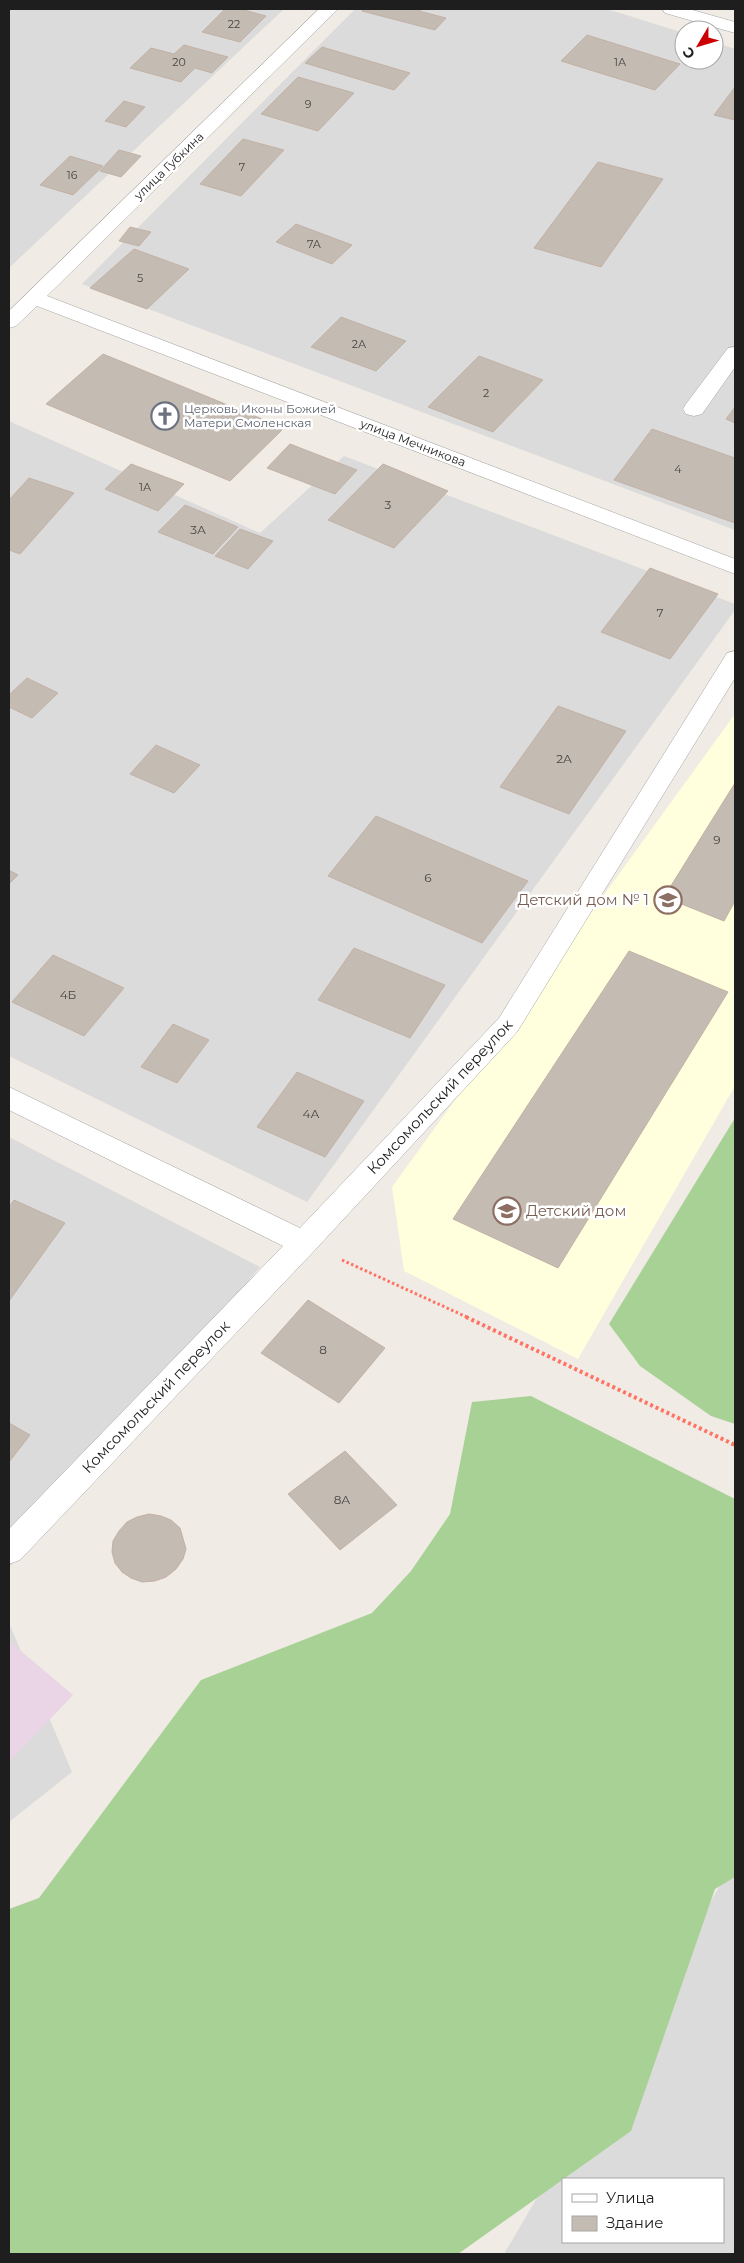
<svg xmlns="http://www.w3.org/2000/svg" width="744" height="2263" font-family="Montserrat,sans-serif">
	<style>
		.residential { fill: #dcdbdb; fill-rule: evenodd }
		.industrial { fill: #e9d5e6 }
		.education { fill: #fffedd }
		.forest { fill: #a8d196 }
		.building { fill: #c4bbb3; stroke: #c2b1a5 }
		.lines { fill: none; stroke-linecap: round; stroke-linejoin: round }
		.minor-casing { stroke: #a5a5a5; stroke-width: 1 }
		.path-far1 { stroke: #ff7365; stroke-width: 3; stroke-dasharray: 2.5 2.5; stroke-linecap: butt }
		.path { stroke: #ff7365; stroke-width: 4; stroke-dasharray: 3 3; stroke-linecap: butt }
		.minor { fill: #fff; fill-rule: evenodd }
		.labels { text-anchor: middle; stroke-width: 5; stroke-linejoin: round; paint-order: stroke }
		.far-number-label { font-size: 11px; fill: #484543 }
		.far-street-label { font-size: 12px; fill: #1e1e1e; stroke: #fff }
		.far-worship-label { font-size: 12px; fill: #5b616d; stroke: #fff; text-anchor: start }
		.number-label { font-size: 12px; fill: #484543 }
		.education-label { font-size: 15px; fill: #785e54; stroke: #fff; text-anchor: end }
		.street-label { font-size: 15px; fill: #1e1e1e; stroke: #fff }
	</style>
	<rect width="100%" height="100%" fill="#f0ebe4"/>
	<!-- residential -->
	<g class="residential">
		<polygon points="9,9 284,9 9,268"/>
		<polygon points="355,9 607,9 684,33 684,60 714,60 714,42 735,49 735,530 82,284"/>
		<polygon points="9,421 260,533 344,456 735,604 735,610 307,1202 9,1056"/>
		<polygon points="9,1137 260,1267 9,1568"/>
		<polygon points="9,1623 72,1772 9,1822"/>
		<path d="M735,1860V2254H504ZM563,2179H723V2242H563Z"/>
	</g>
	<!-- industrial -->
	<polygon class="industrial" points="9,1641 73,1695 9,1762"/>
	<!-- education -->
	<polygon class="education" points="735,714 735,1086 578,1359 404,1271 392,1187"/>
	<!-- forest -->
	<g class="forest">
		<polygon points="735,1118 735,1424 711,1416 640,1366 609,1324"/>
		<polygon points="531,1396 735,1499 735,1877 715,1889 631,2131 458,2254 9,2254 9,1909 39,1898 201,1680 372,1613 411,1571 450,1514 472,1402"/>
	</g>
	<!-- building -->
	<g class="building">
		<polygon points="225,9 240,9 266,16 240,42 202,32"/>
		<polygon points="365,9 422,9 419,11 446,18 435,30 362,11"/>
		<polygon points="587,35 680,64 655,90 561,61"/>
		<polygon points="184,45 228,57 212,73 195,68 181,82 130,68 151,48 174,54"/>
		<polygon points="322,47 410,73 394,90 305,63"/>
		<polygon points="298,77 354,93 318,131 261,114"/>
		<polygon points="735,87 735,120 714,115"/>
		<polygon points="124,101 145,107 126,127 105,121"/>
		<polygon points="243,139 284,150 241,196 200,184"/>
		<polygon points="119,150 141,156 121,177 100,171"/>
		<polygon points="70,156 103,166 73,195 40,185"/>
		<polygon points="598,162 663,179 601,267 534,248"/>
		<polygon points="296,224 352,245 332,264 276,242"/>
		<polygon points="130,227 151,232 139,246 119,241"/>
		<polygon points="134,249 189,269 147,309 90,288"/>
		<polygon points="341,317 406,341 376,371 311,347"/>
		<polygon points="103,354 284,428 230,481 46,404"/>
		<polygon points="479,356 543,380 493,432 428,407"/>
		<polygon points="735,407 735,423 726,419"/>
		<polygon points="652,429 735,458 735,523 614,480"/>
		<polygon points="290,444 357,470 335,494 267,468"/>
		<polygon points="131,464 184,484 158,511 105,489"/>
		<polygon points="383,464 448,491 394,548 328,520"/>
		<polygon points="29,478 74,493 20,554 9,550 9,500"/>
		<polygon points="185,505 238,527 213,554 158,532"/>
		<polygon points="240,529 273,541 248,569 215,556"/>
		<polygon points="650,568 718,594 670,659 601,632"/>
		<polygon points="27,678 58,693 32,718 9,707 9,695"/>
		<polygon points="558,706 626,731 569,814 500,787"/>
		<polygon points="156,745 200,765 174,793 130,774"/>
		<polygon points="735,783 735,901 724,921 664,897"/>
		<polygon points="376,816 528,881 482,943 328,876"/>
		<polygon points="9,870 18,875 9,884"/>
		<polygon points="354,948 445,985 410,1038 318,1000"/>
		<polygon points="629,951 728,992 558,1268 453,1219"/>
		<polygon points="53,955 124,988 84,1036 12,1002"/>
		<polygon points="173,1024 209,1040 177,1083 141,1067"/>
		<polygon points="297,1072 364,1101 325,1157 257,1127"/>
		<polygon points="14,1200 65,1223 9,1301 9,1207"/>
		<polygon points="308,1300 385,1348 339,1403 261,1353"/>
		<polygon points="9,1423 30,1435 9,1462"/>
		<polygon points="345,1451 397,1505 340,1550 288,1494"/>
		<polygon points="149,1514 161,1516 171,1520 180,1528 186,1549 183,1559 176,1569 166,1577 155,1581 142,1582 131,1578 122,1572 115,1563 112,1552 113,1541 119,1531 127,1522 137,1517"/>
	</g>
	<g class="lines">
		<!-- minor casing -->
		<g class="minor-casing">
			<g id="minor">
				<polygon points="319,9 338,9 47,296 735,559 735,574 37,306 16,326 9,328 9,311"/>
				<polygon points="662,9 689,9 735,22 735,33 665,13"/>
				<polygon points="735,347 735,367 702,414 694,416 686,414 683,409 686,404 728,348"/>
				<polygon points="735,651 735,678 517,1032 314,1251 20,1560 9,1564 9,1529 283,1246 9,1110 9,1087 300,1228 499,1018 727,653"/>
			</g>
		</g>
		<!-- path-far1 -->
		<polyline class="path-far1" points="342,1260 469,1318"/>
		<!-- path -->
		<polyline class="path" points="466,1317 735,1445"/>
		<!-- minor -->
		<use href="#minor" class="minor"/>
	</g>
	<!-- icons -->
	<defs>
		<g id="church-ring" transform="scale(1.4375)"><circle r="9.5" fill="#fff" stroke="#6b7280" stroke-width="1.5"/><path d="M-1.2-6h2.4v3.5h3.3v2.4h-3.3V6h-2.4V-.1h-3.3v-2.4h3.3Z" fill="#6b7280"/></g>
		<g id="school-ring" transform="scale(1.4375)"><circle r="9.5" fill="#fff" stroke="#8d6e63" stroke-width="1.5"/><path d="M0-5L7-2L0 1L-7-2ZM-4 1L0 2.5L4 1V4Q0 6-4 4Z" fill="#8d6e63"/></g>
	</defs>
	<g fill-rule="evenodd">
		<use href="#church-ring" x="165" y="416"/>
		<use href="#school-ring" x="668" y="900"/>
		<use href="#school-ring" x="507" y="1211"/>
	</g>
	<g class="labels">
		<!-- far-number labels -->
		<g class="far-number-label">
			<text x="234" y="28">22</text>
			<text x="179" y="66">20</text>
			<text x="620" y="66">1А</text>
			<text x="308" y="108">9</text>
			<text x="242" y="171">7</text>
			<text x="72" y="179">16</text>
			<text x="314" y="248">7А</text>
			<text x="140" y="282">5</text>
			<text x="359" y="348">2А</text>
			<text x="486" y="397">2</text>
			<text x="678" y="473">4</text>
			<text x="145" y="491">1А</text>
		</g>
		<!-- far-street labels -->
		<g class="far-street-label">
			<text transform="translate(169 166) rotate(-44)" y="4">улица Губкина</text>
			<text transform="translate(413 443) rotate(21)" y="4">улица Мечникова</text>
		</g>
		<!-- far-worship labels -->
		<g class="far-worship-label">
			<text x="184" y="413">Церковь Иконы Божией<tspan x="184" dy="14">Матери Смоленская</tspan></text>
		</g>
		<!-- number labels -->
		<g class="number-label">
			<text x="388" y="509">3</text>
			<text x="198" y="534">3А</text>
			<text x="660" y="617">7</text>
			<text x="564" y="763">2А</text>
			<text x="717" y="844">9</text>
			<text x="428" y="882">6</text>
			<text x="68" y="999">4Б</text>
			<text x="311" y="1118">4А</text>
			<text x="323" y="1354">8</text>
			<text x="342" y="1504">8А</text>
		</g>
		<!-- education labels -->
		<g class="education-label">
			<text x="649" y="905">Детский дом № 1</text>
			<text x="526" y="1216" text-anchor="start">Детский дом</text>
		</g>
		<!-- street labels -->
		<g class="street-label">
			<text transform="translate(440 1097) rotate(-47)" y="5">Комсомольский переулок</text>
			<text transform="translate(156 1397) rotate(-46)" y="5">Комсомольский переулок</text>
		</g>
	</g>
	<!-- border -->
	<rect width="744" height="2263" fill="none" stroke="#1e1e1e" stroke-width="20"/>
	<!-- legend -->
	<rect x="562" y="2178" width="162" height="65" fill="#ffffff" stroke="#a5a5a5"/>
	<rect x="572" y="2194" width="25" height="8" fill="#ffffff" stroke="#a5a5a5"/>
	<text x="606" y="2203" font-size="15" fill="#1e1e1e">Улица</text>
	<rect x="572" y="2216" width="25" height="15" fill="#c4bbb3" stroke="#a5a5a5"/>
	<text x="606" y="2228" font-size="15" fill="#1e1e1e">Здание</text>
	<!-- north arrow -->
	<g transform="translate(699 45) rotate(232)"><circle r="24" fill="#ffffff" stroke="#a5a5a5"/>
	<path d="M0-4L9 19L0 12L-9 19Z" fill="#cc0003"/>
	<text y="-8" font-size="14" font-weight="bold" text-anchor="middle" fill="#1e1e1e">С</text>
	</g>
</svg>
